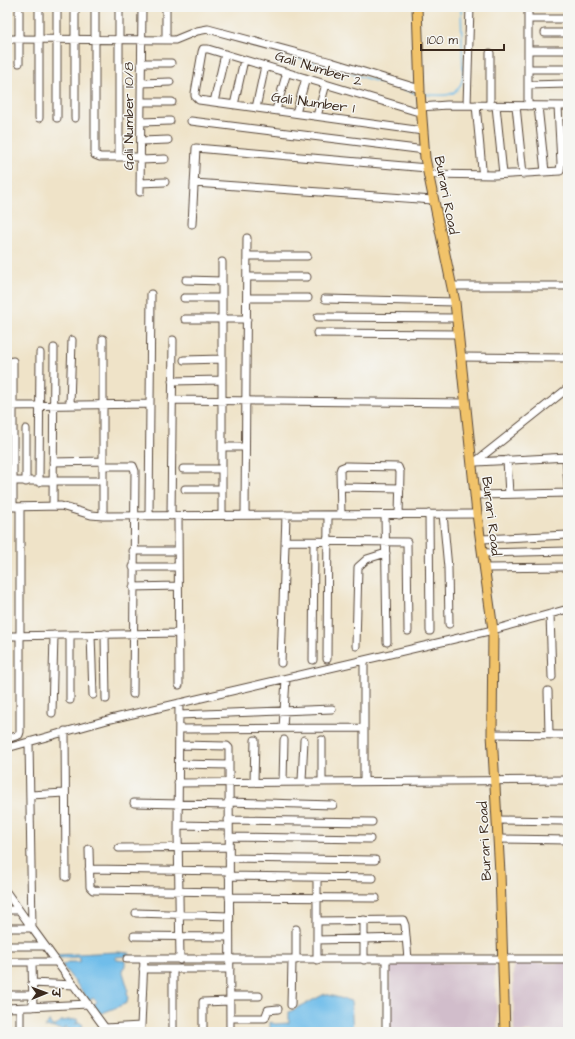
<svg xmlns="http://www.w3.org/2000/svg" width="575" height="1039" font-family="'Architects Daughter','Playpen Sans Deva',sans-serif">
	<rect width="100%" height="100%" fill="#f6f6f2"/>
	<filter id="ink" filterUnits="userSpaceOnUse"><feTurbulence type="fractalNoise" baseFrequency=".025" numOctaves="2"/><feDisplacementMap in="SourceGraphic" scale="8" xChannelSelector="R" yChannelSelector="G"/><feConvolveMatrix kernelMatrix="1 2 1 2 8 2 1 2 1" color-interpolation-filters="sRGB"/></filter>
	<filter id="wash" filterUnits="userSpaceOnUse"><feTurbulence type="fractalNoise" baseFrequency=".012" numOctaves="4" result="noise"/><feDisplacementMap in="SourceGraphic" scale="16" xChannelSelector="R" yChannelSelector="G"/><feGaussianBlur stdDeviation="0.9" result="paint"/><feColorMatrix in="noise" values="0 0 0 0 0 0 0 0 0 0 0 0 0 0 0 0 0 1.4 0 .05"/><feComposite in="paint" operator="in"/></filter>
	<g filter="url(#wash)">
		<rect width="100%" height="100%" fill="#efe3c8"/>
		<!-- industrial -->
		<path fill="#d1bdcb" d="M390,962L494,963L498,1032H389Z
			M513,963H568V1032H514Z"/>
		<!-- water -->
		<path fill="#70bdea" stroke="#567484" d="M117,952L130,953L128,956L115,957L117,960L126,961V966L122,969L128,989L127,993L128,996L127,1003L100,1014L93,1005L97,1002L93,998L89,1000L62,965L68,962H80V957L59,958L55,955Z
			M325,994L351,1001L353,1032H270V1022L275,1024L289,1023V1012Z
			M77,1019L78,1022L75,1024L79,1022L83,1025L79,1032H70L71,1031L65,1027L64,1030L49,1027L48,1026L46,1028L44,1027L49,1021L52,1026H56L61,1021Z"/>
		<g fill="none" stroke-linecap="round" stroke-linejoin="round">
			<!-- stream -->
			<path stroke="#70bdea" stroke-width="1.5" d="M258,46L416,93
				M423,94C442,96 459,99 463,77L461,7"/>
		</g>
	</g>
	<g filter="url(#ink)">
		<g fill="none" stroke-linecap="round" stroke-linejoin="round">
			<defs>
				<path id="minor" d="M39,7V118
					M95,7V155L100,157H141
					M119,7V157
					M528,7V106
					M528,19H568
					M545,33H568
					M7,39L175,40L197,31L208,29L331,62L420,89
					M166,40V7
					M531,50H568
					M490,53V106
					M19,63V11
					M141,63H171
					M528,69H568
					M141,83L170,82
					M528,85L568,84
					M141,102H172
					M214,102L225,54
					M234,105L244,60
					M467,105L470,7
					M476,105L482,169
					M496,106L503,174
					M516,106L523,174
					M538,106L545,172
					M421,107L447,105L568,106
					M256,108L265,66
					M276,110L287,72
					M296,113L306,78
					M422,113L208,49H203L202,52L195,93V96L199,100L423,131
					M317,116L326,84
					M57,118V7
					M75,118V7
					M191,121L425,150
					M141,122L170,121
					M141,141L168,140
					M141,160L165,159
					M428,174L494,175L560,171L561,163L558,106
					M140,183L165,182
					M194,183L433,200
					M140,192L142,7
					M192,224L196,148L427,168
					M247,256H307
					M247,277H307
					M186,280L222,281
					M452,286H568
					M184,298H222
					M247,298H308
					M325,299L455,302
					M318,317L457,318
					M185,319H247
					M317,333L459,334
					M103,339V516
					M460,357L568,358
					M184,360L222,359
					M172,381L222,380
					M172,400L465,403
					M70,405L72,340
					M7,406L150,404
					M222,447H245
					M566,457L568,487
					M507,460L509,494
					M53,462L103,461
					M475,462L568,388
					M476,462L568,457
					M103,466H133L135,471L133,694
					M183,469H222
					M13,481H103
					M26,482V429
					M39,482L40,353
					M341,487L400,488
					M185,489H222
					M475,495L568,493
					M53,506L54,348
					M7,507L61,506L91,515L103,516L477,514
					M13,507V361
					M429,514L430,631
					M443,514L448,568L449,624
					M222,515V262
					M245,515L247,238
					M341,515L340,471L341,468L346,466L398,467L400,472L399,515
					M385,515L387,642
					M149,516L151,294
					M171,516L173,340
					M178,516L179,685
					M481,539L568,535
					M285,541L407,542L408,631
					M133,551H178
					M482,553L568,551
					M133,567H178
					M484,568L568,567
					M133,587L178,586
					M550,614L552,677
					M105,634L106,699
					M70,635V700
					M91,635L93,695
					M7,636L179,633
					M356,646L358,567L367,559L386,553
					M327,659L328,515
					M313,660L314,542
					M364,660V781
					M281,663L286,515
					M548,691L549,734
					M179,703L178,833L180,960
					M52,713L54,635
					M179,715L332,709
					M283,728L286,679
					M179,729L364,728
					M65,731L66,877
					M492,734L568,735
					M7,739L19,735L20,732V507
					M29,742L32,928L108,1032
					M179,745L227,746L229,748V765
					M7,748L111,719L493,630L568,609
					M179,764L229,765L230,1032
					M302,781L304,740
					M322,781V740
					M254,782L255,740
					M283,782L284,740
					M178,783L568,780
					M31,795L64,793
					M228,802L333,805
					M134,803L228,805
					M228,820L372,822
					M497,820L563,821
					M178,825L228,826
					M229,837L370,839
					M498,839L568,840
					M119,848L229,847
					M89,849L90,887L93,890L229,892
					M229,858L375,860
					M89,869L229,871
					M229,876L373,878
					M317,878V960
					M7,893L32,928
					M229,897L376,898
					M7,910H19
					M136,913L229,916
					M364,920V960
					M317,921L403,920L405,925L408,959
					M7,928H32
					M134,936L229,937
					M317,940L406,938
					M7,946H45
					M127,959H568
					M386,959V1032
					M296,960V929
					M7,962H57
					M32,962L33,1007
					M143,969H230
					M32,983L74,985
					M7,995H32
					M230,996H259
					M291,1005L292,960
					M7,1008L88,1004
					M20,1008V1032
					M230,1018H265L268,1010L278,1009
					M105,1028L141,1026L144,959
					M173,1032V969
					M203,1032V1002L230,1001"/>
				<path id="major" d="M417,7L420,92L425,158L455,302L477,514L493,630L492,734L500,873L505,1032"/>
			</defs>
			<!-- minor casing -->
			<use href="#minor" stroke="#564638" stroke-width="9"/>
			<!-- major casing -->
			<use href="#major" stroke="#564638" stroke-width="11"/>
			<!-- minor -->
			<use href="#minor" stroke="#fff" stroke-width="7"/>
			<!-- major -->
			<use href="#major" stroke="#f1c36a" stroke-width="9"/>
		</g>
	</g>
	<g text-anchor="middle" stroke-width="3" stroke-linejoin="round" paint-order="stroke">
		<!-- street labels -->
		<g font-size="14" fill="#3b2a1e" stroke="#f6f6f2">
			<text transform="translate(319 68) rotate(17)" y="5">Gali Number 2</text>
			<text transform="translate(313 102) rotate(8)" y="5">Gali Number 1</text>
			<text transform="translate(128 116) rotate(-90)" y="5">Gali Number 10/8</text>
			<text transform="translate(447 195) rotate(79)" y="5">Burari Road</text>
			<text transform="translate(492 516) rotate(83)" y="5">Burari Road</text>
			<text transform="translate(484 841) rotate(-93)" y="5">Burari Road</text>
		</g>
	</g>
	<!-- margin -->
	<rect width="575" height="1039" fill="none" stroke="#f6f6f2" stroke-width="24"/>
	<!-- north arrow -->
	<g transform="translate(46 993) rotate(89)" stroke="#f6f6f2" stroke-width="3" paint-order="stroke">
	<path d="M0-3L7 15L0 10L-7 15Z" fill="#3b2a1e"/>
	<text y="-6" font-size="11" font-weight="bold" text-anchor="middle" fill="#3b2a1e">उ</text>
	</g>
	<!-- scale -->
	<path d="M421 44v6h83v-6" fill="none" stroke="#3b2a1e" stroke-width="2"/>
	<text x="427" y="44" font-size="12" fill="#3b2a1e" stroke="#f6f6f2" stroke-width="3" paint-order="stroke">100 m</text>
</svg>
